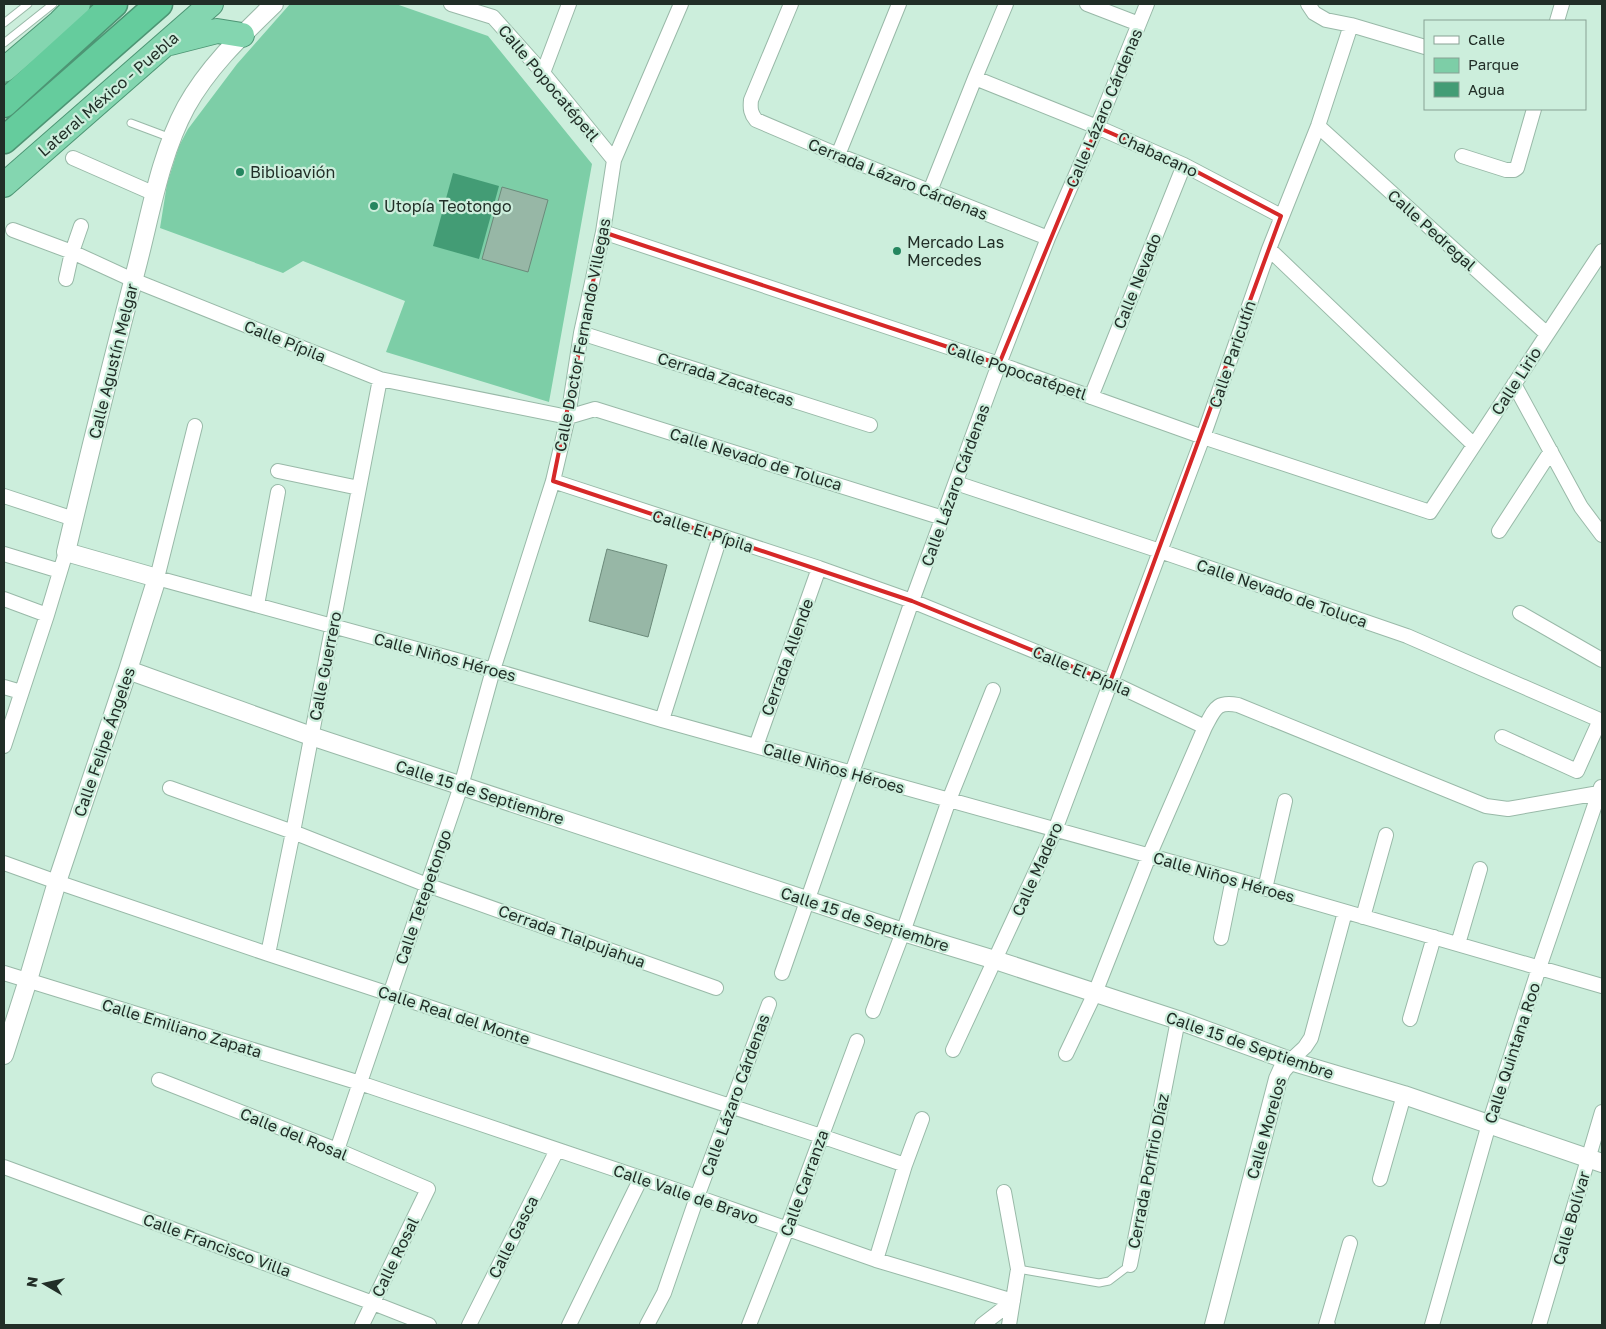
<svg xmlns="http://www.w3.org/2000/svg" width="1606" height="1329" font-family="'Golos Text',sans-serif">
	<rect width="100%" height="100%" fill="#cceedc"/>
	<!-- green -->
	<path fill="#7dcea7" d="M290,4H396L488,36L592,164L549,402L386,352L405,301L303,261L283,273L160,228L167,184L179,146L188,129L237,64Z"/>
	<!-- water -->
	<path fill="#439c75" d="M453,173L499,186L479,259L433,246Z"/>
	<!-- building -->
	<path fill="#97b7a6" stroke="#6b8a7a" d="M502,187L548,200L528,272L482,259Z
		M607,549L667,565L648,637L589,621Z"/>
	<g fill="none" stroke-linecap="round" stroke-linejoin="round">
		<defs>
			<path id="service" d="M4,23L28,4
				M4,43L53,4
				M131,123L171,138
				M1018,1269L1099,1283L1109,1281L1130,1265"/>
			<path id="minor" d="M451,4L493,17L543,73L614,160
				M791,4L751,100C750,109 751,114 756,120L838,155L1048,238
				M1087,4L1139,24
				M1308,4L1314,13L1326,20L1351,25L1425,47
				M1557,21L1562,4
				M543,73L569,4
				M975,78L1097,127L1184,165L1281,216
				M1318,126L1547,334
				M838,155L899,4
				M1462,156L1506,170H1514L1517,168L1534,109
				M73,158L155,194
				M930,191L975,78L1006,4
				M13,230L72,252L133,280L380,379L568,417L595,409L943,518
				M603,232L999,364L1203,437L1430,512L1602,251
				M1269,249L1474,445
				M66,279L72,252L81,226
				M581,333L870,425
				M1514,384L1581,507L1602,535
				M1091,397L1184,165
				M195,426L157,578L493,670L662,720L1233,879L1602,986
				M278,471L359,488
				M553,481L819,568L912,601L1110,682L1205,727C1215,709 1216,701 1238,705L1486,806L1508,809L1599,793
				M956,483L1160,551L1407,636L1602,721
				M4,496L74,519
				M1499,531L1551,451
				M4,554L60,571
				M4,599L47,615
				M257,605L278,492
				M1520,613L1602,660
				M4,687L21,692
				M662,720L720,537
				M1502,737L1577,771L1600,720
				M4,746L47,615L66,552
				M756,746L819,568
				M170,788L293,832L427,885L716,988
				M4,863L57,882L268,954L821,1136L905,1165
				M1265,889L1285,801
				M1363,917L1386,835
				M1221,938L1233,879
				M1458,944L1480,869
				M268,954L293,832L380,379
				M4,973L360,1083L697,1197L876,1260L1013,1301
				M782,973L912,601L999,364L1048,238L1097,127L1147,4
				M873,1011L903,932L949,800L993,690
				M1410,1019L1434,937
				M953,1050L1055,830L1203,437L1269,249L1318,126L1351,25
				M1066,1054L1095,993L1149,856L1205,727
				M1290,1061L1305,1047L1311,1038L1345,912
				M159,1080L337,1150L428,1189L362,1325
				M337,1150L461,786L493,670L553,481L568,417L581,333L603,232L614,160L681,4
				M4,1167L373,1303L429,1325
				M1380,1179L1404,1095
				M1004,1192L1018,1269L1009,1325
				M876,1260L905,1165L922,1119
				M1130,1265L1178,1020
				M469,1325L557,1150
				M569,1325L641,1178
				M647,1325L664,1293L697,1197L769,1004
				M749,1325L787,1229L857,1041
				M982,1325L1013,1301
				M1328,1325H1326L1350,1243
				M1432,1325L1489,1124L1539,968L1601,787
				M1539,1325L1602,1112"/>
			<path id="tertiary" d="M128,670L311,736L903,932L995,960L1178,1020L1290,1061L1404,1095L1602,1163
				M4,1055L28,980L57,882L128,670L157,578L66,552C89,455 113,358 138,262C151,211 161,153 186,107C208,67 242,35 274,4
				M1214,1325L1278,1079L1282,1070L1290,1061"/>
			<path id="trunk" d="M170,43L217,31L242,35
				M4,70L60,22L78,4
				M4,185L211,4"/>
			<path id="motorway" d="M4,104L114,4
				M4,140L159,4"/>
		</defs>
		<!-- service casing -->
		<use href="#service" stroke="#99b9a8" stroke-width="9"/>
		<!-- minor casing -->
		<use href="#minor" stroke="#99b9a8" stroke-width="16"/>
		<!-- tertiary casing -->
		<use href="#tertiary" stroke="#99b9a8" stroke-width="20"/>
		<!-- trunk casing -->
		<use href="#trunk" stroke="#4d9574" stroke-width="26"/>
		<!-- motorway casing -->
		<use href="#motorway" stroke="#4d9574" stroke-width="29"/>
		<!-- service -->
		<use href="#service" stroke="#fff" stroke-width="7"/>
		<!-- minor -->
		<use href="#minor" stroke="#fff" stroke-width="14"/>
		<!-- tertiary -->
		<use href="#tertiary" stroke="#fff" stroke-width="18"/>
		<!-- trunk -->
		<use href="#trunk" stroke="#84d6b0" stroke-width="24"/>
		<!-- motorway -->
		<use href="#motorway" stroke="#65cc9d" stroke-width="26"/>
	</g>
	<!-- marked area -->
	<path fill="none" stroke="#d62828" stroke-width="4" stroke-linejoin="round" d="M1097,127L1184,165L1281,216L1110,682L912,601L553,481L603,232L999,364Z"/>
	<!-- markers -->
	<g fill="#24865f" stroke="#cceedc" stroke-width="2">
		<circle cx="240" cy="172" r="5"/>
		<circle cx="374" cy="206" r="5"/>
		<circle cx="897" cy="251" r="5"/>
	</g>
	<g text-anchor="middle" stroke-width="4.5" stroke-linejoin="round" paint-order="stroke">
		<!-- street labels -->
		<g font-size="16" fill="#212e27" stroke="#cceedc">
			<text transform="translate(549 83) rotate(50)" y="6">Calle Popocatépetl</text>
			<text transform="translate(108 94) rotate(-41)" y="6">Lateral México - Puebla</text>
			<text transform="translate(1104 108) rotate(-67)" y="6">Calle Lázaro Cárdenas</text>
			<text transform="translate(1158 154) rotate(25)" y="6">Chabacano</text>
			<text transform="translate(898 179) rotate(22)" y="6">Cerrada Lázaro Cárdenas</text>
			<text transform="translate(1432 230) rotate(42)" y="6">Calle Pedregal</text>
			<text transform="translate(1137 281) rotate(-68)" y="6">Calle Nevado</text>
			<text transform="translate(582 335) rotate(-79)" y="6">Calle Doctor Fernando Villegas</text>
			<text transform="translate(285 341) rotate(22)" y="6">Calle Pípila</text>
			<text transform="translate(1232 354) rotate(-71)" y="6">Calle Paricutín</text>
			<text transform="translate(113 361) rotate(-76)" y="6">Calle Agustín Melgar</text>
			<text transform="translate(1017 371) rotate(19)" y="6">Calle Popocatépetl</text>
			<text transform="translate(726 379) rotate(18)" y="6">Cerrada Zacatecas</text>
			<text transform="translate(1516 381) rotate(-57)" y="6">Calle Lirio</text>
			<text transform="translate(756 459) rotate(17)" y="6">Calle Nevado de Toluca</text>
			<text transform="translate(955 485) rotate(-70)" y="6">Calle Lázaro Cárdenas</text>
			<text transform="translate(703 531) rotate(18)" y="6">Calle El Pípila</text>
			<text transform="translate(1282 593) rotate(19)" y="6">Calle Nevado de Toluca</text>
			<text transform="translate(445 657) rotate(15)" y="6">Calle Niños Héroes</text>
			<text transform="translate(787 657) rotate(-70)" y="6">Cerrada Allende</text>
			<text transform="translate(325 666) rotate(-79)" y="6">Calle Guerrero</text>
			<text transform="translate(1082 671) rotate(23)" y="6">Calle El Pípila</text>
			<text transform="translate(104 742) rotate(-71)" y="6">Calle Felipe Ángeles</text>
			<text transform="translate(834 768) rotate(16)" y="6">Calle Niños Héroes</text>
			<text transform="translate(480 792) rotate(18)" y="6">Calle 15 de Septiembre</text>
			<text transform="translate(1037 869) rotate(-66)" y="6">Calle Madero</text>
			<text transform="translate(1224 877) rotate(16)" y="6">Calle Niños Héroes</text>
			<text transform="translate(423 897) rotate(-71)" y="6">Calle Tetepetongo</text>
			<text transform="translate(865 919) rotate(18)" y="6">Calle 15 de Septiembre</text>
			<text transform="translate(572 936) rotate(20)" y="6">Cerrada Tlalpujahua</text>
			<text transform="translate(454 1015) rotate(18)" y="6">Calle Real del Monte</text>
			<text transform="translate(182 1028) rotate(17)" y="6">Calle Emiliano Zapata</text>
			<text transform="translate(1250 1045) rotate(19)" y="6">Calle 15 de Septiembre</text>
			<text transform="translate(1512 1053) rotate(-72)" y="6">Calle Quintana Roo</text>
			<text transform="translate(735 1095) rotate(-70)" y="6">Calle Lázaro Cárdenas</text>
			<text transform="translate(1266 1128) rotate(-74)" y="6">Calle Morelos</text>
			<text transform="translate(294 1134) rotate(22)" y="6">Calle del Rosal</text>
			<text transform="translate(1148 1171) rotate(-79)" y="6">Cerrada Porfirio Díaz</text>
			<text transform="translate(804 1183) rotate(-70)" y="6">Calle Carranza</text>
			<text transform="translate(686 1194) rotate(19)" y="6">Calle Valle de Bravo</text>
			<text transform="translate(1571 1218) rotate(-74)" y="6">Calle Bolívar</text>
			<text transform="translate(513 1237) rotate(-63)" y="6">Calle Gasca</text>
			<text transform="translate(217 1245) rotate(20)" y="6">Calle Francisco Villa</text>
			<text transform="translate(395 1257) rotate(-64)" y="6">Calle Rosal</text>
		</g>
		<!-- poi labels -->
		<g font-size="16" fill="#212e27" stroke="#cceedc" text-anchor="start">
			<text x="250" y="178">Biblioavión</text>
			<text x="384" y="212">Utopía Teotongo</text>
			<text x="907" y="248">Mercado Las<tspan x="907" dy="18">Mercedes</tspan></text>
		</g>
	</g>
	<!-- border -->
	<rect width="1606" height="1329" fill="none" stroke="#212e27" stroke-width="10"/>
	<!-- legend -->
	<rect x="1424" y="20" width="162" height="90" fill="#cceedc" stroke="#88a194"/>
	<rect x="1434" y="36" width="25" height="8" fill="#ffffff" stroke="#88a194"/>
	<text x="1468" y="45" font-size="15" fill="#212e27">Calle</text>
	<rect x="1434" y="58" width="25" height="15" fill="#7dcea7" stroke="#88a194"/>
	<text x="1468" y="70" font-size="15" fill="#212e27">Parque</text>
	<rect x="1434" y="82" width="25" height="15" fill="#439c75" stroke="#88a194"/>
	<text x="1468" y="95" font-size="15" fill="#212e27">Agua</text>
	<!-- north arrow -->
	<g transform="translate(45 1284) rotate(279)" stroke="#cceedc" stroke-width="4" paint-order="stroke">
	<path d="M0-4L9 19L0 12L-9 19Z" fill="#212e27"/>
	<text y="-8" font-size="14" font-weight="bold" text-anchor="middle" fill="#212e27">N</text>
	</g>
</svg>
